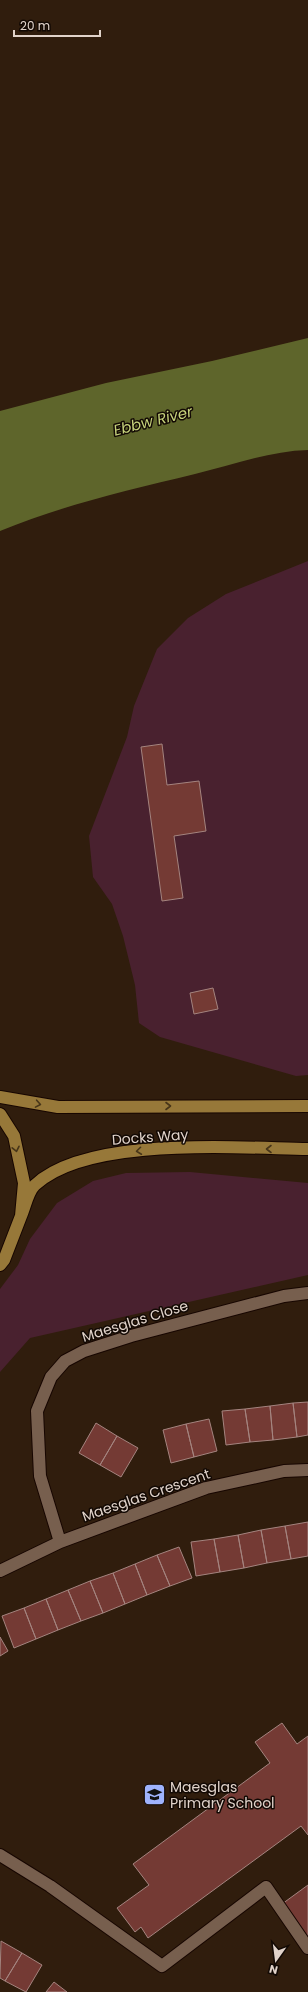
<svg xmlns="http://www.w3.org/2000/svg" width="308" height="1992" font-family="Poppins,sans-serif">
	<rect width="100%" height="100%" fill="#301d0d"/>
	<!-- green -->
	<path fill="#49212f" d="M308,561V1075L296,1076L160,1037L139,1023L135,985L123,936L112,904L93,877L89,836L127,737L134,706L157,649L188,618L226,594Z
		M190,1172L308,1183V1275L30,1338L0,1372V1289L18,1265L30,1239L57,1203L93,1181L126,1173Z"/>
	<!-- water -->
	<path fill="#5e652b" d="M308,338V450C270,451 232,465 195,474C129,490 63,505 0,531V411L106,383L212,361Z"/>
	<!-- building -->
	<path fill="#743a34" stroke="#a4847f" d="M162,744L167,785L199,781L206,831L174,836L183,898L162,901L141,747Z
		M213,988L218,1009L194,1014L190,993Z
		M308,1402V1435L297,1437L293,1403Z
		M293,1403L297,1437L273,1440L270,1406Z
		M270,1406L273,1440L250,1442L245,1409Z
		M245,1409L250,1442L226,1445L222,1411Z
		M209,1419L217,1451L194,1457L186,1424Z
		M96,1423L117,1436L100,1465L79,1453Z
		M186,1424L194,1457L171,1463L163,1430Z
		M117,1436L138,1448L121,1477L100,1465Z
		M308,1522V1556L291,1559L285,1526Z
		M285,1526L291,1559L267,1563L261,1530Z
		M261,1530L267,1563L244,1568L238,1535Z
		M238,1535L244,1568L220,1572L214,1539Z
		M214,1539L220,1572L196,1576L191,1542Z
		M179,1547L192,1578L170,1586L157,1555Z
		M157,1555L170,1586L147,1595L135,1564Z
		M135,1564L147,1595L125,1604L113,1573Z
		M113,1573L125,1604L103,1613L90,1581Z
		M90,1581L103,1613L81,1621L68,1590Z
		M68,1590L81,1621L58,1630L46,1599Z
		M46,1599L58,1630L36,1639L24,1608Z
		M24,1608L36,1639L14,1648L2,1616Z
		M0,1637L8,1651L0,1656Z
		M282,1723L297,1744L308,1736V1835L301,1826L148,1938L141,1927L135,1932L117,1908L149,1885L133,1864L270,1763L255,1742Z
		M308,1885V1939L282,1904Z
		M1,1941L22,1953L5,1981L0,1978Z
		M22,1953L42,1965L26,1992L5,1981Z
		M54,1982L67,1992H46Z"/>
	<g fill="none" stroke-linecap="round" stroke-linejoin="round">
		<defs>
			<path id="service" d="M0,1855L50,1886L162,1966L266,1887L308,1948"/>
			<path id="minor" d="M60,1542L40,1476L37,1411L51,1377L65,1361L84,1351L131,1336L284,1296L308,1293
				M0,1571L60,1542L206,1488L284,1471L308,1470"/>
			<path id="primary" d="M0,1097L58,1107L308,1106
				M0,1114L14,1136L24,1183L21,1216L4,1260L0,1265
				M21,1216C25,1207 28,1191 35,1185C87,1136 238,1148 308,1149"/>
		</defs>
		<!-- service casing -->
		<use href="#service" stroke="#170600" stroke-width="14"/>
		<!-- minor casing -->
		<use href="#minor" stroke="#170600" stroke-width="14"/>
		<!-- primary casing -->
		<use href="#primary" stroke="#170600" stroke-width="14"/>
		<!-- service -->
		<use href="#service" stroke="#775f4e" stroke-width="12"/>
		<!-- minor -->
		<use href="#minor" stroke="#775f4e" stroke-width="12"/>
		<!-- primary -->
		<use href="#primary" stroke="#977839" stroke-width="12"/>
	</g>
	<!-- one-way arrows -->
	<defs><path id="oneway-chevron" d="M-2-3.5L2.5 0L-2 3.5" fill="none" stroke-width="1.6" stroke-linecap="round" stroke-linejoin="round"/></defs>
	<g stroke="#473519">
		<use href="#oneway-chevron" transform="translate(38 1104) rotate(10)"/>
		<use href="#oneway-chevron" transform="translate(168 1106)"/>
		<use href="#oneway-chevron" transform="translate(16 1149) rotate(78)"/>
		<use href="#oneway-chevron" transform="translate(269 1149) rotate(-180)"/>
		<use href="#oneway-chevron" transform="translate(139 1151) rotate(173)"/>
	</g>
	<!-- icons -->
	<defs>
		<symbol id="school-square" viewBox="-11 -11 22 22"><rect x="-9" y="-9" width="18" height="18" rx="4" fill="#9fb3fd" stroke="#120904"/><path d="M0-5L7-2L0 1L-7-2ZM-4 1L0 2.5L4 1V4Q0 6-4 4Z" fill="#111"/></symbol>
	</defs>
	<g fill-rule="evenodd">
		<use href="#school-square" x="142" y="1782" width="25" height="25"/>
	</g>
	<g text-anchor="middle" stroke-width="3" stroke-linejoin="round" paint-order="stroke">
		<!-- street labels -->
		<g font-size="14" fill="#e1d3ca" stroke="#120904">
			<text transform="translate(150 1137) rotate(-4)" y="5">Docks Way</text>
			<text transform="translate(135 1321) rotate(-17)" y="5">Maesglas Close</text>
			<text transform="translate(146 1495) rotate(-19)" y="5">Maesglas Crescent</text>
		</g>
		<!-- poi labels -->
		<g font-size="14" fill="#e1d3ca" stroke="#120904" text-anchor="start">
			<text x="170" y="1792">Maesglas<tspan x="170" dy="16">Primary School</tspan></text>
		</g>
		<!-- water labels -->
		<g font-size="15" font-style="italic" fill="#c7d37c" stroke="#120904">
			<text transform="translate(153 421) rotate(-14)" y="5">Ebbw River</text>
		</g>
	</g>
	<!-- north arrow -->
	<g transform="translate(276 1960) rotate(194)" stroke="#120904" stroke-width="3" paint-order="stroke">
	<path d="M0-3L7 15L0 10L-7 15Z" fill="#e1d3ca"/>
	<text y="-6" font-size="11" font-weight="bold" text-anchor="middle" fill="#e1d3ca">N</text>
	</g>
	<!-- scale -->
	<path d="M14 30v6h86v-6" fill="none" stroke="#e1d3ca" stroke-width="2"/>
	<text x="20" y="30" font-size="12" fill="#e1d3ca" stroke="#120904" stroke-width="3" paint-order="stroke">20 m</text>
</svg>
